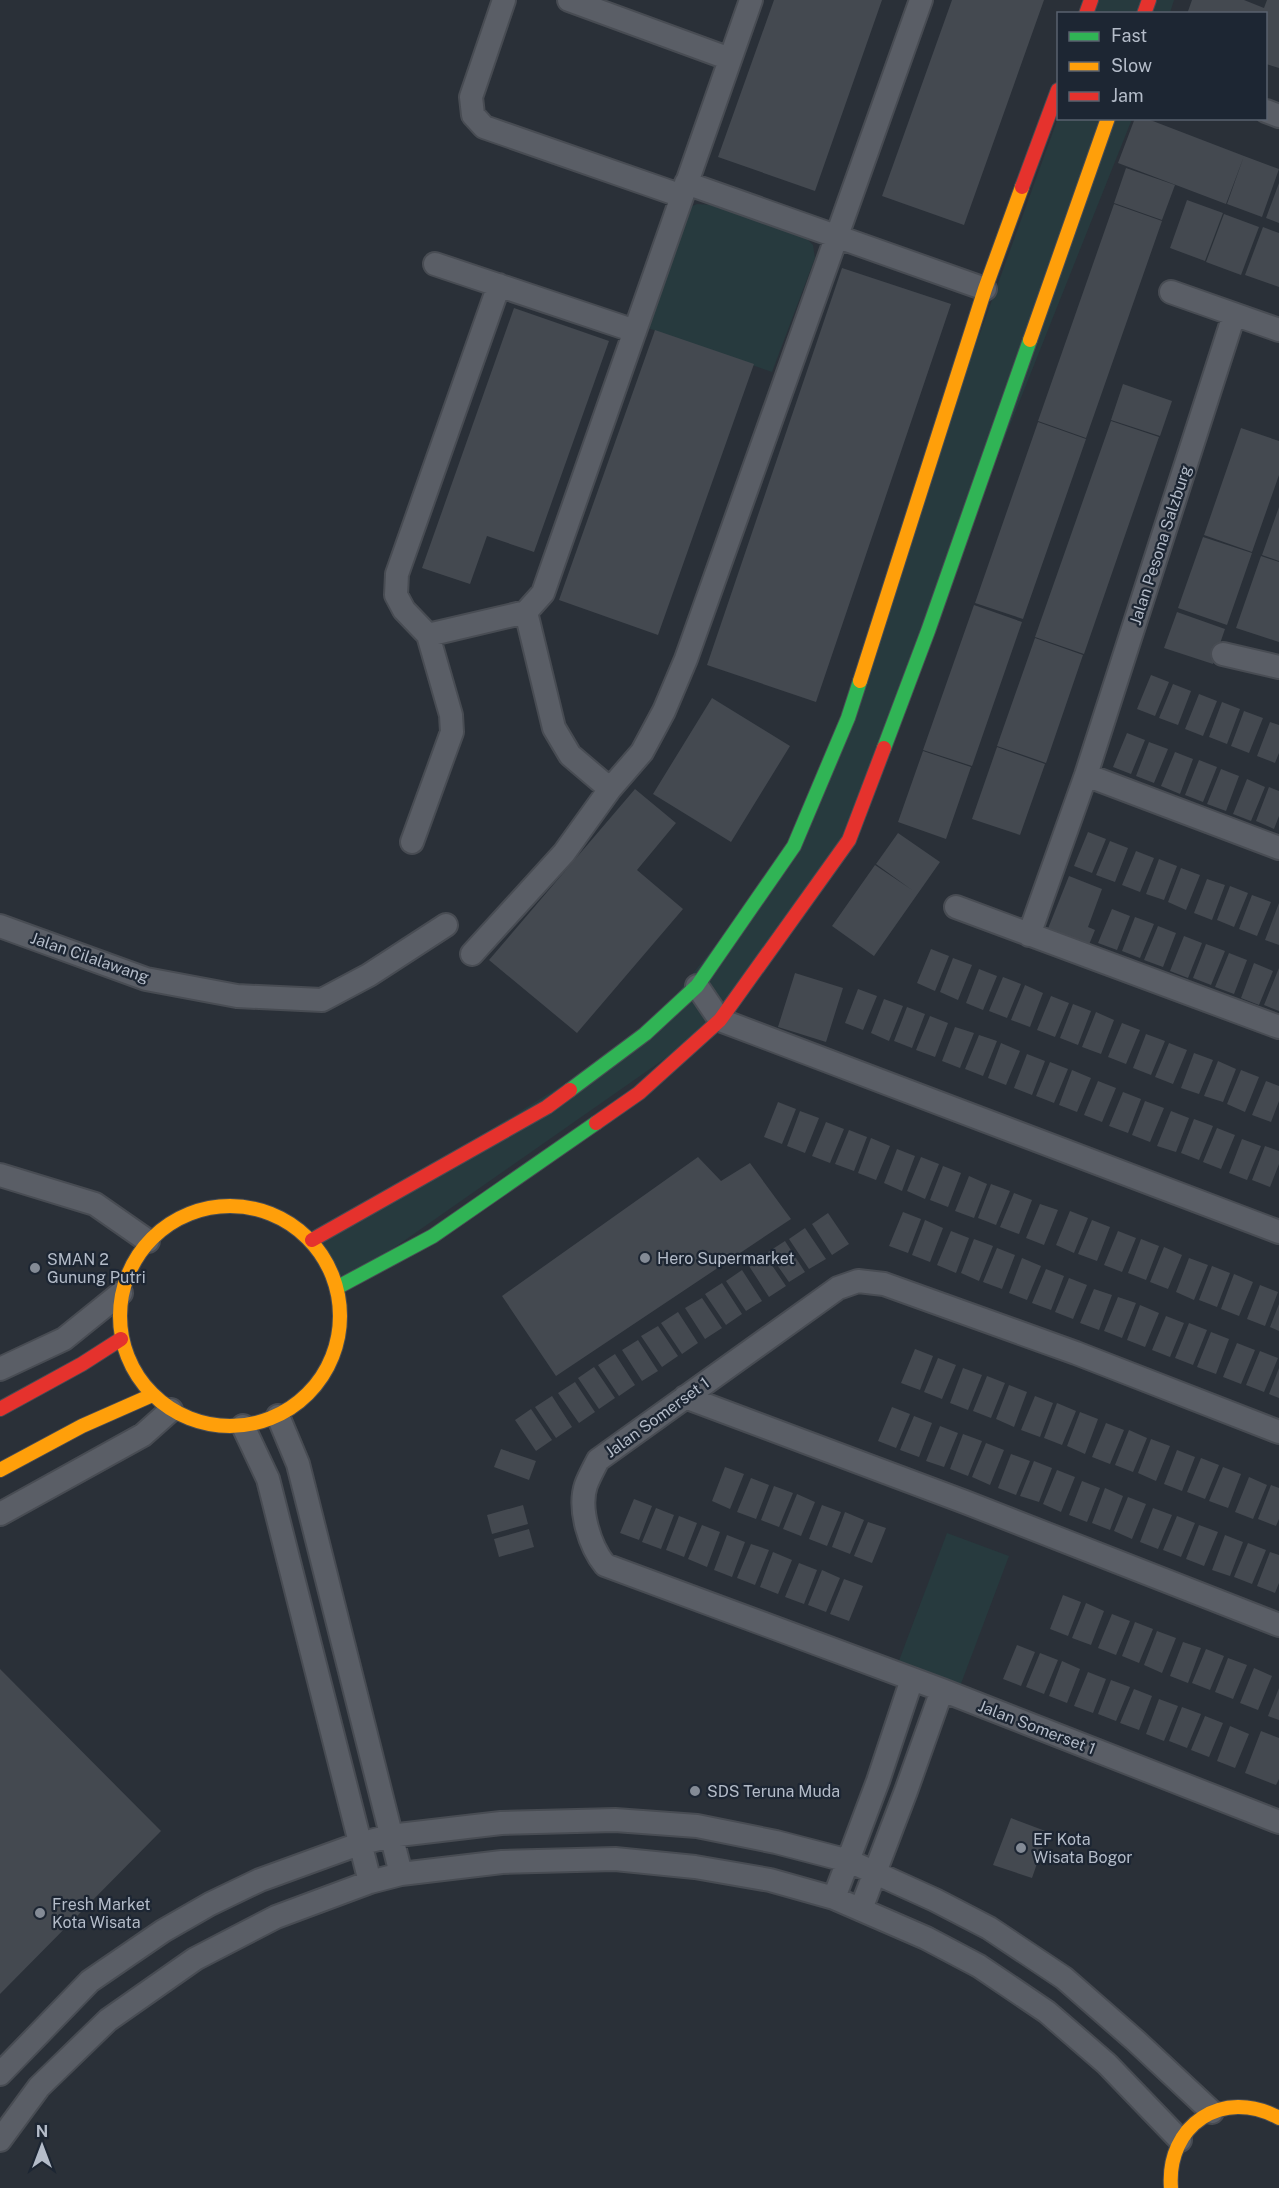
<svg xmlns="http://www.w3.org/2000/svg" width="1279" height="2188" font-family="'Public Sans',sans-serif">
	<rect width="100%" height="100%" fill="#2a3038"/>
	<!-- green -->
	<path fill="#273a3e" d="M1089,0H1174L1170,13L1084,14Z
		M1058,118L1132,119L928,631L849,840L720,1020L338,1287L328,1262L312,1240L645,1034L794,846Z
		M697,204L712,205L804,236L813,245L815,258L772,372L648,328L686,209Z
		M947,1533L1009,1556L959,1689L897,1666Z"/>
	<!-- building -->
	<path fill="#444950" d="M774,0H882L815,191L718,157Z
		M952,0H1044L964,225L882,196Z
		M1192,0H1244L1264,8L1267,0H1279V68L1266,64V14H1187Z
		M1135,118H1145L1244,156L1226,204L1118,163Z
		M1244,156L1279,169L1262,217L1227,204Z
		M1126,168L1175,185L1162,220L1114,203Z
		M1279,183V223L1266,218Z
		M1187,200L1223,213L1205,261L1170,248Z
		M1114,204L1162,221L1086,438L1038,421Z
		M1224,214L1259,227L1241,275L1206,262Z
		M1263,227L1279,233V287L1245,275Z
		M842,268L951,304L816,702L707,665Z
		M514,308L609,341L534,552L487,536L470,584L422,568Z
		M655,330L754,364L658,635L559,600Z
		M1123,384L1172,401L1160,436L1111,420Z
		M1111,421L1159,437L1084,654L1035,637Z
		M1038,422L1086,439L1023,619L975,603Z
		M1241,428L1279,441V475L1252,552L1204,535Z
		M1279,507V561L1262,555Z
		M1203,537L1252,553L1227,625L1178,608Z
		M1261,556L1279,562V642L1236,628Z
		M974,605L1022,622L972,766L923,750Z
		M1177,612L1225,629L1213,664L1164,648Z
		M1035,638L1083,655L1046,763L997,746Z
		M1151,675L1169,682L1155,716L1137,709Z
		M1173,684L1191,691L1178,725L1159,718Z
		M1199,694L1217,701L1203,736L1185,729Z
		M712,698L790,746L731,842L653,794Z
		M1222,702L1240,709L1227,744L1209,737Z
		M1244,711L1263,718L1249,753L1231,746Z
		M1270,722L1279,725V753L1275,763L1257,756Z
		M1127,733L1145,740L1131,774L1113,767Z
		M1149,742L1168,749L1154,783L1136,776Z
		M997,747L1045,764L1020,835L972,819Z
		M923,751L971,767L946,839L898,822Z
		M1175,752L1193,759L1180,794L1161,786Z
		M1199,760L1217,767L1203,802L1185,795Z
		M1221,769L1239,776L1226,811L1207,804Z
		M1247,779L1265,787L1251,821L1233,814Z
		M1269,787L1279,791V816L1274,829L1256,821Z
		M635,789L676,823L637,870L683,909L577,1033L489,960Z
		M1088,832L1106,839L1092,873L1074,866Z
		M898,833L940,862L874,956L832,926L875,865L912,890L876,864Z
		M1110,841L1128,848L1115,882L1096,875Z
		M1136,851L1154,858L1140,892L1122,885Z
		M1159,859L1177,866L1164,900L1146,894Z
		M1181,868L1200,875L1186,910L1168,902Z
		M1069,876L1102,889L1088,927L1095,930L1086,952L1045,936Z
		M1207,879L1225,885L1212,920L1194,913Z
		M1230,886L1248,893L1234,927L1217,920Z
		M1252,895L1271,902L1257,936L1239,929Z
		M1279,903V945L1265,940Z
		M1112,909L1130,916L1117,950L1098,943Z
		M1135,917L1154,924L1140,958L1122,951Z
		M1158,926L1176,933L1163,967L1144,960Z
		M1184,936L1202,943L1188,978L1170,971Z
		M1206,944L1225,951L1211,985L1193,978Z
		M931,949L949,956L935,991L917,983Z
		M1229,953L1247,960L1234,994L1215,987Z
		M953,958L972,965L958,1000L940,992Z
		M1254,963L1273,971L1259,1005L1241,998Z
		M1279,968V1011L1264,1005Z
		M979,969L997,976L983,1010L966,1003Z
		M795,973L843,988L826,1042L778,1027Z
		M1003,977L1021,984L1007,1018L989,1011Z
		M1025,985L1043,993L1030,1027L1011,1020Z
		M858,989L877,996L863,1030L845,1023Z
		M1051,996L1069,1003L1055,1037L1037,1030Z
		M884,999L903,1006L889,1041L871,1033Z
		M1073,1004L1091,1011L1078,1045L1060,1038Z
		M907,1007L925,1014L912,1048L894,1041Z
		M1096,1012L1114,1020L1101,1054L1082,1047Z
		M930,1016L948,1023L935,1057L916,1050Z
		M1122,1023L1140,1030L1126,1064L1108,1057Z
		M955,1027L974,1033L960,1068L942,1061Z
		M1146,1034L1165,1041L1151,1075L1133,1068Z
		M979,1035L997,1041L983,1076L965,1069Z
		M1001,1043L1020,1051L1006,1085L988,1078Z
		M1169,1043L1187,1050L1173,1084L1155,1077Z
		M1194,1053L1213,1060L1199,1094L1181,1088Z
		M1027,1054L1045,1061L1032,1095L1014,1088Z
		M1218,1061L1236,1069L1223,1102L1204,1096Z
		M1050,1062L1068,1069L1054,1103L1036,1096Z
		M1072,1070L1091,1078L1077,1112L1059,1105Z
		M1241,1070L1259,1077L1245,1112L1227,1104Z
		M1098,1081L1116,1088L1102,1122L1084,1115Z
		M1266,1081L1279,1086V1101L1271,1122L1252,1115Z
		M1123,1092L1141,1099L1128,1133L1109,1126Z
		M1145,1101L1164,1108L1150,1142L1132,1135Z
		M778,1102L796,1109L782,1144L764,1137Z
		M800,1111L819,1118L805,1153L787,1146Z
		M1171,1111L1189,1118L1176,1152L1157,1146Z
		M1194,1119L1213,1126L1199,1160L1181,1153Z
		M826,1122L844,1129L830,1163L812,1156Z
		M1217,1128L1235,1135L1221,1169L1203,1162Z
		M849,1130L867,1137L854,1171L835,1164Z
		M871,1138L890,1146L876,1180L858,1173Z
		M1242,1139L1261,1146L1247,1180L1229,1173Z
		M1265,1146L1279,1151V1164L1270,1187L1252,1180Z
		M897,1149L915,1156L902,1191L884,1183Z
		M698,1157L721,1181L750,1163L791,1219L556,1376L502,1296Z
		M921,1157L939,1164L925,1199L907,1191Z
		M943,1166L961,1173L948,1207L930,1200Z
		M969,1176L987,1184L974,1218L955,1211Z
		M991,1184L1010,1191L996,1225L978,1218Z
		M1014,1193L1032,1200L1019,1234L1000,1227Z
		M1040,1204L1058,1210L1044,1245L1026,1238Z
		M1070,1211L1088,1218L1074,1253L1056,1245Z
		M903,1212L921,1219L908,1253L889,1246Z
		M828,1213L849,1244L832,1255L812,1224Z
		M925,1220L943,1228L930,1262L912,1255Z
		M1092,1220L1110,1227L1097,1261L1078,1254Z
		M805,1228L826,1259L809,1269L789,1239Z
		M951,1231L969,1238L956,1273L937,1265Z
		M1118,1231L1136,1238L1122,1272L1104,1265Z
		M974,1239L993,1246L979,1281L961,1273Z
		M1141,1239L1159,1246L1146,1280L1128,1273Z
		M785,1241L805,1272L789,1282L768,1252Z
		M1164,1247L1182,1255L1168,1289L1150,1282Z
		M997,1248L1015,1255L1002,1289L983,1282Z
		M765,1255L786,1286L769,1297L749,1266Z
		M1022,1258L1041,1266L1027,1300L1009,1293Z
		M1189,1258L1208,1265L1194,1300L1176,1292Z
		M1212,1266L1230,1273L1217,1307L1199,1300Z
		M1046,1269L1064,1276L1051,1310L1032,1303Z
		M742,1270L762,1301L746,1311L726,1281Z
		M1234,1274L1253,1282L1239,1316L1221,1309Z
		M1069,1278L1087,1285L1073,1319L1055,1312Z
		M722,1283L742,1314L726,1325L705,1294Z
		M1260,1285L1278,1292L1265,1326L1247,1319Z
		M1094,1289L1112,1295L1099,1330L1080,1323Z
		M1118,1297L1136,1303L1122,1338L1104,1331Z
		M702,1298L722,1328L705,1339L685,1308Z
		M1279,1304V1331L1270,1327Z
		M1140,1305L1159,1313L1145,1347L1127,1340Z
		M678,1312L698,1343L682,1354L661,1323Z
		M1166,1316L1184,1323L1170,1357L1152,1350Z
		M1189,1323L1207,1330L1193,1365L1175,1358Z
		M658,1326L678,1356L662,1367L641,1336Z
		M1211,1332L1229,1339L1216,1374L1197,1367Z
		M638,1340L658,1371L642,1381L622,1350Z
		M1237,1343L1255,1350L1241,1384L1223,1377Z
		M915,1349L933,1356L920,1390L901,1383Z
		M1260,1351L1278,1358L1264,1392L1246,1385Z
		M615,1354L635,1385L619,1396L598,1365Z
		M938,1358L956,1365L942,1399L924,1392Z
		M594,1367L615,1398L599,1409L578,1378Z
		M963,1368L982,1375L968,1410L950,1403Z
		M1279,1368V1398L1269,1394Z
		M987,1376L1005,1383L991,1418L973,1411Z
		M575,1382L595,1412L579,1423L558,1393Z
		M1009,1385L1027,1392L1014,1427L996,1419Z
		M552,1396L572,1427L556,1438L535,1407Z
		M1035,1396L1053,1403L1040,1437L1021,1430Z
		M1057,1403L1076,1411L1062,1445L1044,1438Z
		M892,1407L910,1414L896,1448L878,1441Z
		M531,1409L552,1440L536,1451L515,1420Z
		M1080,1412L1098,1419L1085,1454L1067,1446Z
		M914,1416L932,1423L919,1457L900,1450Z
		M1106,1423L1124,1430L1110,1464L1092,1457Z
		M940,1426L958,1433L944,1467L926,1461Z
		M1129,1430L1147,1438L1133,1472L1115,1465Z
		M963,1434L982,1441L968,1476L950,1469Z
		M1151,1439L1170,1446L1156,1481L1138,1473Z
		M986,1443L1004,1450L990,1485L972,1477Z
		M501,1449L536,1461L529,1480L494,1467Z
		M1177,1450L1195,1457L1182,1491L1164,1484Z
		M1011,1454L1030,1461L1016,1495L998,1488Z
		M1201,1458L1219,1465L1205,1499L1187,1492Z
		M1034,1461L1052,1468L1039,1502L1020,1496Z
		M725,1467L744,1474L730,1509L712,1501Z
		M1223,1467L1241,1474L1228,1508L1209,1501Z
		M1057,1470L1075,1477L1061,1512L1043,1504Z
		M1249,1477L1267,1485L1253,1519L1235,1512Z
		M751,1478L769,1485L756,1519L737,1512Z
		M1082,1481L1100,1488L1087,1522L1069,1515Z
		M1271,1485L1279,1488V1519L1276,1526L1258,1519Z
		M774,1486L793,1493L779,1527L761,1520Z
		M1105,1488L1123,1496L1110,1530L1092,1523Z
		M797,1494L815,1502L801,1536L783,1529Z
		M1128,1497L1146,1504L1132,1539L1114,1531Z
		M634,1499L652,1506L639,1540L620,1533Z
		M523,1505L528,1524L492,1534L487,1515Z
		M822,1505L841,1512L827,1546L809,1539Z
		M656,1508L674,1515L661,1549L642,1542Z
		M1153,1508L1172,1515L1158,1549L1140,1542Z
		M845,1512L864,1520L850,1554L832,1547Z
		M679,1516L697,1523L684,1557L666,1550Z
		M1177,1516L1195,1523L1181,1557L1163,1550Z
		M868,1522L886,1528L872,1563L854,1556Z
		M702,1525L720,1532L707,1567L688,1559Z
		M1199,1525L1218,1532L1204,1566L1186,1559Z
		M529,1529L534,1547L499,1557L494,1539Z
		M727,1535L745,1542L732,1577L714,1570Z
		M1225,1535L1243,1542L1230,1576L1212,1570Z
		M1248,1543L1266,1550L1252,1584L1234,1577Z
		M751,1544L769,1550L755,1585L737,1578Z
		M773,1552L792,1560L778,1594L760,1587Z
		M1270,1552L1279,1555V1583L1275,1593L1257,1586Z
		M799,1563L817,1570L804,1604L785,1597Z
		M822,1570L840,1578L826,1612L808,1605Z
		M844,1579L863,1586L849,1621L830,1614Z
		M1063,1595L1081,1602L1068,1636L1050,1629Z
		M1086,1603L1104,1611L1091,1645L1072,1638Z
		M1112,1614L1130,1621L1116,1655L1098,1648Z
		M1135,1622L1153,1629L1139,1663L1122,1656Z
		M1157,1631L1176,1638L1162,1673L1144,1665Z
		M1183,1642L1201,1648L1188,1683L1170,1676Z
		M1017,1645L1035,1652L1021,1686L1003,1679Z
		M1206,1649L1224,1656L1210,1690L1192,1683Z
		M1040,1653L1058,1660L1044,1694L1026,1687Z
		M1228,1658L1247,1665L1233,1699L1215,1692Z
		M1062,1661L1080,1669L1067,1703L1049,1696Z
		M1254,1668L1272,1676L1258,1710L1240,1703Z
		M0,1669L161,1831L0,1994Z
		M1088,1672L1106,1679L1093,1713L1074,1706Z
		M1111,1680L1130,1687L1116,1721L1098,1714Z
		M1279,1688V1720L1268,1716Z
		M1134,1689L1152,1696L1139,1730L1120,1723Z
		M1159,1699L1178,1706L1164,1741L1146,1734Z
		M1182,1707L1201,1714L1187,1748L1169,1741Z
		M1205,1716L1223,1723L1209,1757L1191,1750Z
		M1230,1726L1249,1734L1235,1768L1217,1761Z
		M1261,1731L1279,1738V1779L1276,1785L1245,1773Z
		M1011,1818L1048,1832L1032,1878L993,1865Z"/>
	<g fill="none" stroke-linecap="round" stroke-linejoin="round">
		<defs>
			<path id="street" d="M504,0L471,97L473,115L484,127L682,196
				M569,0L730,59
				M1266,111L1279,116
				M686,183L985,289
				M435,264L635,331
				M499,285L397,574L396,595L404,610L428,635L526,612L543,593L751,0
				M1171,292L1279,330
				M526,612L554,728L570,755L610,789
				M1223,654L1279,667
				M1086,775L1279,848
				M412,842L452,732L451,715L428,635
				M956,907L1279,1027
				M0,926L146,979L237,996L322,1000L369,975L446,925
				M1029,935L1086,775L1234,315
				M472,954L564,853L610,789L642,752L664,711L686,659L921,0
				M697,986L720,1020L1279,1232
				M0,1175L95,1204L148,1241
				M0,1369L64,1339L121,1293
				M685,1397L965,1502L1279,1625
				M278,1416L298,1464L401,1874
				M243,1426L268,1479L370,1882
				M1279,1432L1076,1353L884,1284L858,1281L838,1288L598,1460C594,1468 589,1477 586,1485C578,1509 590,1547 605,1565L942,1690L1279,1822
				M0,1514L143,1435L171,1410
				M834,1898L878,1781L912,1679
				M861,1909L906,1791L942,1690
				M0,2074L90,1981L163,1931L210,1904L260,1880L359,1844L390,1836L501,1823L615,1820L697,1826L776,1842L849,1861L935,1900L989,1928L1064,1978L1136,2041L1212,2112
				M0,2140L39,2087L108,2020L195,1959L276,1917L370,1882L401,1874L502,1862L615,1859L695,1867L770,1880L834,1898L926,1938L979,1966L1047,2012L1107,2064L1180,2140"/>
			<path id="fast" d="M884,748L928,631L1030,340
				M570,1090L645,1034L697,986L794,846L848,718L860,681
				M338,1287L433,1236L596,1123"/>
			<path id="slow" d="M1030,340L1108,118
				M860,681L985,289L1022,187
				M120 1316a110 110 0 1 1 220 0a110 110 0 1 1-220 0Z
				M0,1470L82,1426L150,1396
				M1171,2188C1166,2125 1223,2087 1279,2118"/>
			<path id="jam" d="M1086,14L1091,0
				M1144,14L1149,0
				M1022,187L1058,90
				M596,1123L639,1093L720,1020L849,840L884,748
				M312,1240L547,1107L570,1090
				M0,1409L82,1364L121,1339"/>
		</defs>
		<!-- street casing -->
		<use href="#street" stroke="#484c53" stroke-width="26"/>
		<!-- fast casing -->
		<use href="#fast" stroke="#484c53" stroke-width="16"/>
		<!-- slow casing -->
		<use href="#slow" stroke="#484c53" stroke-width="16"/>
		<!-- jam casing -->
		<use href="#jam" stroke="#484c53" stroke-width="16"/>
		<!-- street -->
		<use href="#street" stroke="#5a5e66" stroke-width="22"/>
		<!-- fast -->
		<use href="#fast" stroke="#30b455" stroke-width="14"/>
		<!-- slow -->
		<use href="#slow" stroke="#ff9f0a" stroke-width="14"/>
		<!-- jam -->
		<use href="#jam" stroke="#e5322d" stroke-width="14"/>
	</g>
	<!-- markers -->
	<g fill="#848b96" stroke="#1d2633" stroke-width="2">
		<circle cx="645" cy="1258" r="6"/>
		<circle cx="35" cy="1268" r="6"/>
		<circle cx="695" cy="1791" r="6"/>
		<circle cx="1021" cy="1848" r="6"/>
		<circle cx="40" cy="1913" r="6"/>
	</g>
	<g text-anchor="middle" stroke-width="4.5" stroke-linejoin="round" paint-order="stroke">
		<!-- street labels -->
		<g font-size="16" fill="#b4bcc9" stroke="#1d2633">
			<text transform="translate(1160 545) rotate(-72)" y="6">Jalan Pesona Salzburg</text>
			<text transform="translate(90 957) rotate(19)" y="6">Jalan Cilalawang</text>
			<text transform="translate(657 1417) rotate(-36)" y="6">Jalan Somerset 1</text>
			<text transform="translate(1037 1727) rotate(21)" y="6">Jalan Somerset 1</text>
		</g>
		<!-- poi labels -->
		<g font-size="16" fill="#b4bcc9" stroke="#1d2633" text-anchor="start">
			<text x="657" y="1264">Hero Supermarket</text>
			<text x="47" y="1265">SMAN 2<tspan x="47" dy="18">Gunung Putri</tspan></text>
			<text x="707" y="1797">SDS Teruna Muda</text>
			<text x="1033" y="1845">EF Kota<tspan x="1033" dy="18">Wisata Bogor</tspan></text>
			<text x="52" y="1910">Fresh Market<tspan x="52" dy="18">Kota Wisata</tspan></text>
		</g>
	</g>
	<!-- legend -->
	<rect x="1057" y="12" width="210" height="108" fill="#1d2633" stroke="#59626f" stroke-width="1.5"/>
	<rect x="1069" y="32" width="30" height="9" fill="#30b455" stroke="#59626f" stroke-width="1.5"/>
	<text x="1111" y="42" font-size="18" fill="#b4bcc9">Fast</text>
	<rect x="1069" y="62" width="30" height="9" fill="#ff9f0a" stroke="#59626f" stroke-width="1.5"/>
	<text x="1111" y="72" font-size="18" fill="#b4bcc9">Slow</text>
	<rect x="1069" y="92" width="30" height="9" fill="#e5322d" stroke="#59626f" stroke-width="1.5"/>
	<text x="1111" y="102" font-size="18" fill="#b4bcc9">Jam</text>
	<!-- north arrow -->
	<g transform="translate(42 2146)" stroke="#1d2633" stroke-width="4.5" paint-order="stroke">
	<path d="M0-4.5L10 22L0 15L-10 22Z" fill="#b4bcc9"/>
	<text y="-9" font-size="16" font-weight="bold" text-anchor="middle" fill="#b4bcc9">N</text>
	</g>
</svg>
